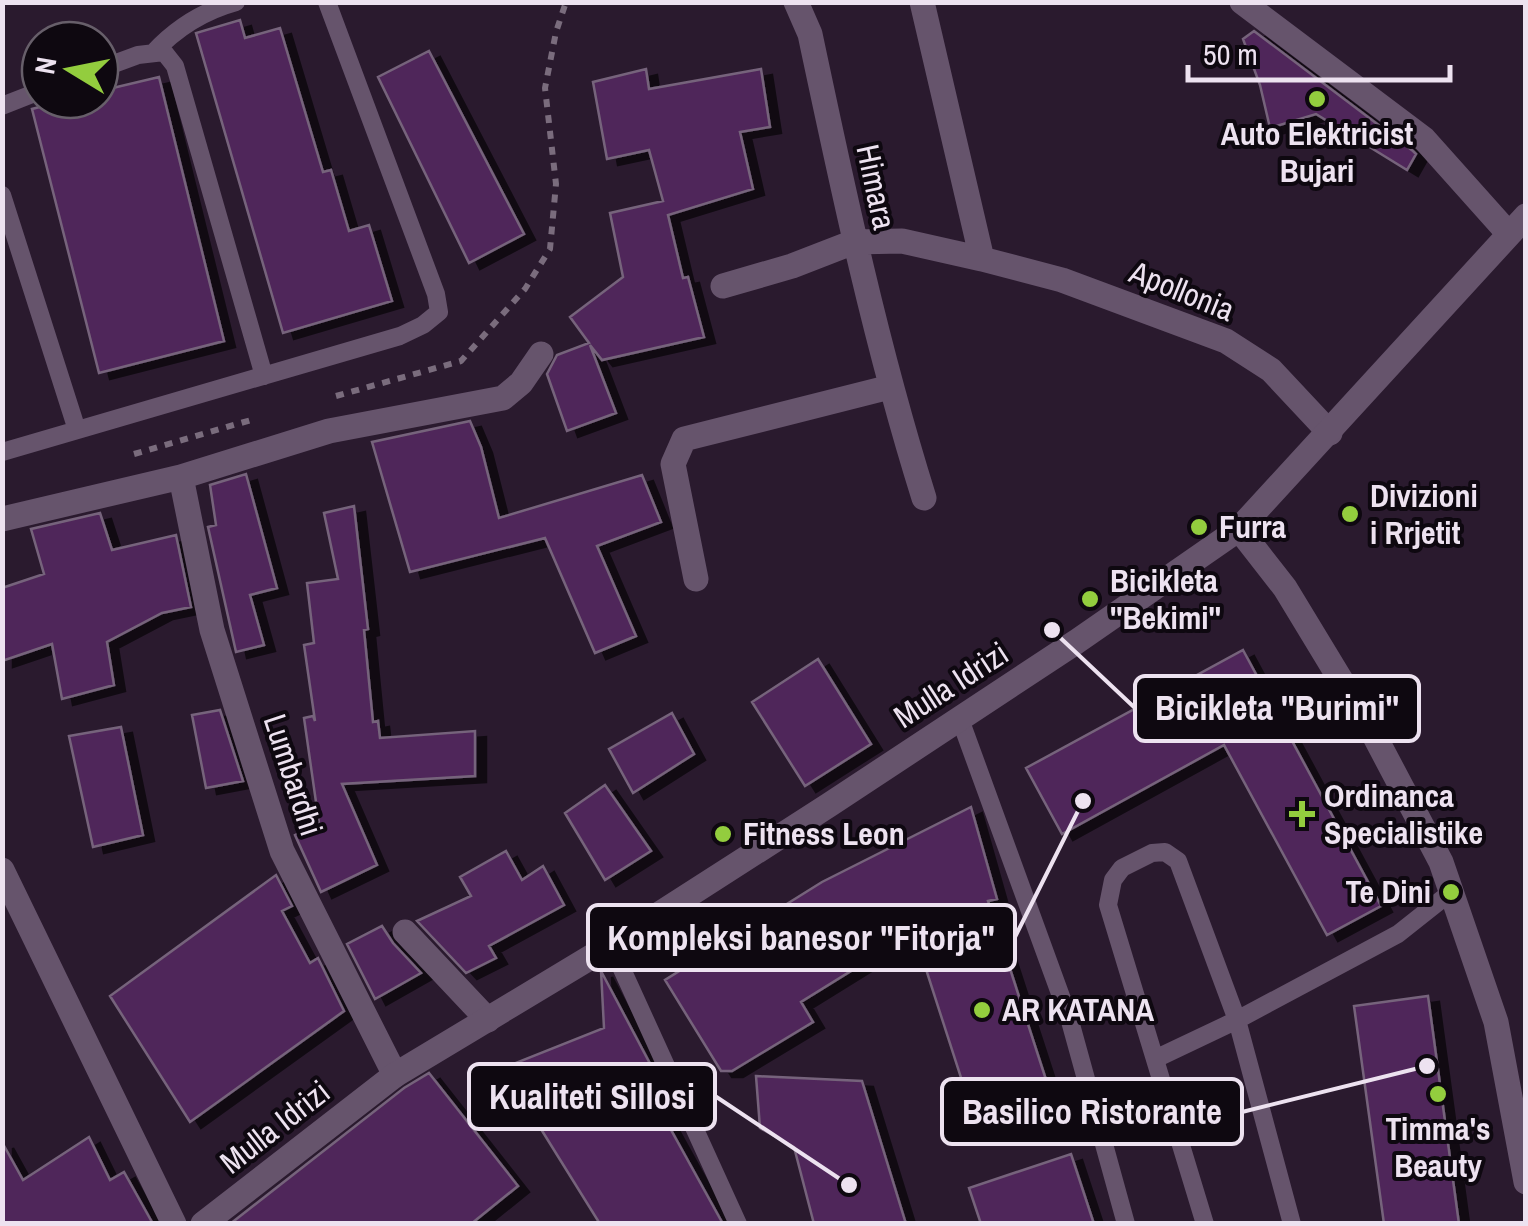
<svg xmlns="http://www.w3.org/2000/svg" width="1528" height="1226" font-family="'Archivo Narrow',sans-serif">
	<defs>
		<filter id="shadow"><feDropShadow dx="11" dy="6" stdDeviation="0" flood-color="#0009"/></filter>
	</defs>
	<rect width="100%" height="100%" fill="#2a1a2e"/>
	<!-- building -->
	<path fill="#50275a" stroke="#76647b" stroke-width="2.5" filter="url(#shadow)" d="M240,20L245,38L280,28L323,172L331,170L349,231L369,225L392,301L283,333L196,33Z
		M1254,31L1413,151L1416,154L1407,170L1316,114L1270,128L1260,85L1243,39Z
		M429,51L524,234L469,263L378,77Z
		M646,69L649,89L761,69L770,127L740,132L753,189L668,215L683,278L688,277L704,337L602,360L590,345L616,413L567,431L547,374L557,355L589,343L570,317L623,277L610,213L663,201L649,150L607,159L593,82Z
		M159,77L224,341L99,373L32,109L66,100H100V91Z
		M470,421L481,447L499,518L642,475L661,522L597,546L636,636L595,653L545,538L410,572L372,442Z
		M246,474L277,588L250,595L264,645L236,652L208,527L216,525L210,485Z
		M354,506L368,629L364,630L373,722L378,721L380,738L475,731V776L342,784L377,865L321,892L295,835L319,823L304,718L313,716L315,721L304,645L314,643L307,583L338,579L324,513Z
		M100,513L112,550L176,535L191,607L162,613L107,642L114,685L62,699L52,644L2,661V588L44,574L31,529Z
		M1243,650L1381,906L1327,935L1224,745L1062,834L1026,768Z
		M818,659L871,744L805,786L752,702Z
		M220,710L243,781L206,788L192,715Z
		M672,713L694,754L633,793L609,749Z
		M121,727L143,835L93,847L69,736Z
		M605,785L651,851L605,880L565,813Z
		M971,807L997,899L988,901L1050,1092L974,1118L914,932L801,1002L813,1022L732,1071H721L665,980L822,882Z
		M506,851L522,880L543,866L564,905L489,946L496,958L466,973L417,921L471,896L460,877Z
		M276,875L292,906L282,911L310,963L318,958L344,1011L190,1122L110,996Z
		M382,926L393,943L421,973L375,999L347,944Z
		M601,971L656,1075L644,1081L723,1224H600L503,1068L604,1028Z
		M1428,996L1459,1224H1384L1354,1006Z
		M429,1073L518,1186L471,1224H230L404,1088Z
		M756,1076L862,1081L906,1224H814L794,1147L760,1128Z
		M89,1137L110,1180L124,1172L153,1224H2V1142L23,1180Z
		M1071,1154L1094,1224H981L969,1188Z"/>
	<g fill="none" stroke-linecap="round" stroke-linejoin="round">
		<!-- path -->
		<path stroke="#7a6c7d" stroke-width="6" stroke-dasharray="8 8" stroke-linecap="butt" d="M336,396L461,361L525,289L550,249L556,184L545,88L556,32L566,2
			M134,454L251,420"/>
		<!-- service -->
		<path stroke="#66546c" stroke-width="18" d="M153,53C177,27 203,11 236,2
			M100,69L138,55L164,52L175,66L264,376
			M2,106L40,91
			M2,195L77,430
			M2,452L400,336L423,325L439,312L436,294L327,2
			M960,719L1070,1021L1126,1224
			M611,945L738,1224
			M1155,1059L1237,1020L1398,934L1451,892
			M1205,1224L1108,905L1113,880L1122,868L1152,853L1165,852L1178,861L1237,1020L1292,1224"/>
		<!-- minor -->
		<path stroke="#66546c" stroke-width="25" d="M796,2L810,34C843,190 876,345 924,498
			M922,2L982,259
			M723,286L792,266L854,242L902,241L982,259L1062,280L1226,341L1271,370L1330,433
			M181,477L212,630L282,851L395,1075
			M2,519L181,477L329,431L503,398L521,383L541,354
			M696,579L673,464L684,439L890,387
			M2,870L174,1224
			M405,932L488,1020"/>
		<!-- tertiary -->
		<path stroke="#66546c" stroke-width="25" d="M1242,2L1424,139L1508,233
			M1239,529L1285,588L1373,733L1441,862L1496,1022L1526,1182
			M203,1224L395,1075L611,945L829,805L1076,642L1239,529L1526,216"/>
	</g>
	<!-- markers -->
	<g fill="#93cd3e" stroke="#0e0810" stroke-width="4">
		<circle cx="1317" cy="99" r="10"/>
		<circle cx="1350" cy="514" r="10"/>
		<circle cx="1199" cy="527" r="10"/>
		<circle cx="1090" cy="599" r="10"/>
		<path d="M1297 799h10v10h10v10h-10v10h-10v-10h-10v-10h10z"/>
		<circle cx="723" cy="834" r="10"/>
		<circle cx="1451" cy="892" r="10"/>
		<circle cx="982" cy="1010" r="10"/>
		<circle cx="1438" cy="1094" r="10"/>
	</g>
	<g text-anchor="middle" stroke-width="8" stroke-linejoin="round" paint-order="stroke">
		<!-- poi labels -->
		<g font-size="32" font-weight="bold" fill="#ede2f0" stroke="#0e0810" text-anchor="start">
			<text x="1317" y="145" text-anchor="middle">Auto Elektricist<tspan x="1317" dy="37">Bujari</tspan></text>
			<text x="1370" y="507">Divizioni<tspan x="1370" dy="37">i Rrjetit</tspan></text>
			<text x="1219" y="538">Furra</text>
			<text x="1110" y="592">Bicikleta<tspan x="1110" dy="37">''Bekimi''</tspan></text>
			<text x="1324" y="807">Ordinanca<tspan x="1324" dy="37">Specialistike</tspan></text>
			<text x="743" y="845">Fitness Leon</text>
			<text x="1431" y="903" text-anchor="end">Te Dini</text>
			<text x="1002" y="1021">AR KATANA</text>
			<text x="1438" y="1140" text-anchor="middle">Timma's<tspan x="1438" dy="37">Beauty</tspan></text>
		</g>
		<!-- street labels -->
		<g font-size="32" fill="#ede2f0" stroke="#0e0810">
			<text transform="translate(876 187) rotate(78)" y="11">Himara</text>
			<text transform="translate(1182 291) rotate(22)" y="11">Apollonia</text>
			<text transform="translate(951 685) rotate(-33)" y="11">Mulla Idrizi</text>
			<text transform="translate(293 775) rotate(72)" y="11">Lumbardhi</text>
			<text transform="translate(275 1127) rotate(-38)" y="11">Mulla Idrizi</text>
		</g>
	</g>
	<!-- callouts -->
	<path fill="none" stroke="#ede2f0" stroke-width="4" d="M1052 630L1135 708M1083 801L1015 937M849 1185L715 1096M1427 1066L1242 1112"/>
	<g fill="#ede2f0" stroke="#0e0810" stroke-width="4">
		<circle cx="1052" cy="630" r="10"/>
		<circle cx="1083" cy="801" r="10"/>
		<circle cx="849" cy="1185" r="10"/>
		<circle cx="1427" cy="1066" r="10"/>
	</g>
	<g fill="#0e0810" stroke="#ede2f0" stroke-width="4">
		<rect x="1135" y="676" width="284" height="65" rx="10"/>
		<rect x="588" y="905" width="427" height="65" rx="10"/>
		<rect x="469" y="1064" width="246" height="65" rx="10"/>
		<rect x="942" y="1079" width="300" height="65" rx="10"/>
	</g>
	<g font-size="35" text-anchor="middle" font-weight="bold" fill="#ede2f0">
		<text x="1277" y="720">Bicikleta ''Burimi''</text>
		<text x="801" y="950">Kompleksi banesor "Fitorja"</text>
		<text x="592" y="1109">Kualiteti Sillosi</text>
		<text x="1092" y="1124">Basilico Ristorante</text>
	</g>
	<!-- border -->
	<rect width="1528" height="1226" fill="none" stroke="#ede2f0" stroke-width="10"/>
	<!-- north arrow -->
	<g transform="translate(70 70) rotate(280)"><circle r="48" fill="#0e0810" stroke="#675f6a" stroke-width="2.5"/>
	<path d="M0-8L18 38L0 25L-18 38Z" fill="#93cd3e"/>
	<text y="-15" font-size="28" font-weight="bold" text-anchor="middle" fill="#ede2f0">N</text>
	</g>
	<!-- scale -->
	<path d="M1188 65v15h262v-15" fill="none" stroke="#ede2f0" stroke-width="5"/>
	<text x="1203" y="65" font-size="30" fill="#ede2f0" stroke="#0e0810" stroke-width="8" paint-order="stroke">50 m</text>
</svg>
